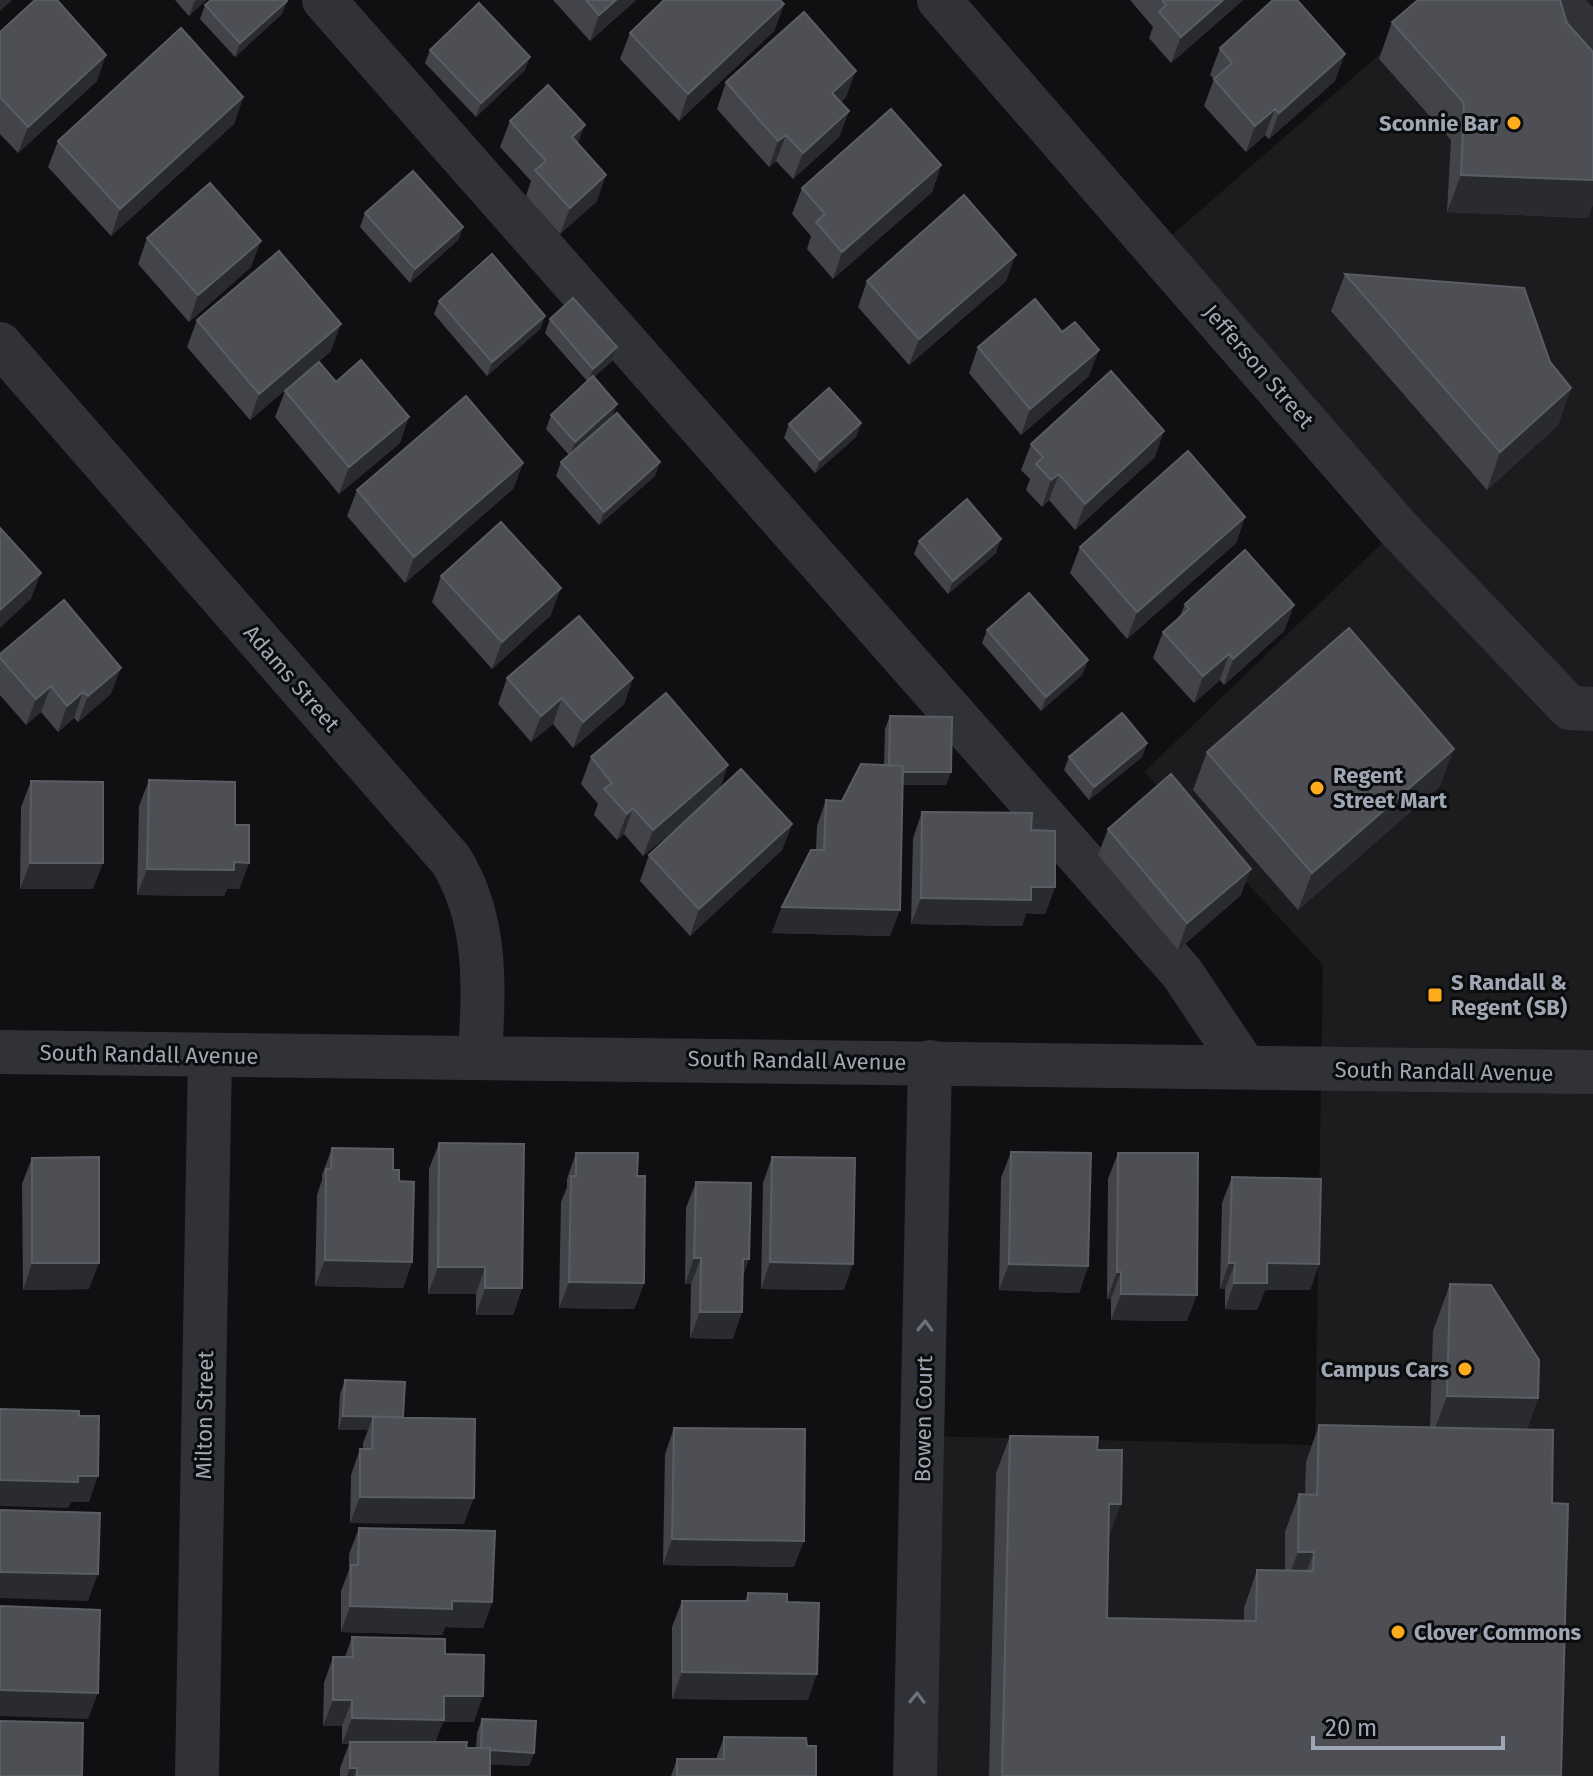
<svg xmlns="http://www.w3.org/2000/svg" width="1593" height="1776" font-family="'Fira Sans',sans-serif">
	<rect width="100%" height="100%" fill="#101012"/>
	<!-- built -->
	<path fill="#1c1c1f" d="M1442,0H1593V1776H915L923,1436L1315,1445L1323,965L1144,772L1398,528L1157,248Z"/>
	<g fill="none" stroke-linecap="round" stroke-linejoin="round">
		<!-- minor -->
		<path stroke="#313237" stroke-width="44" d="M324,0L1182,973L1245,1067
			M939,0L1398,528L1570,708L1593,709
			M1554,0L1593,37
			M0,344L451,860C488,920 484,987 480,1055
			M0,1052L1593,1072
			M197,1776L210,1055
			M915,1776L930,1062"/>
	</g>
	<!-- wall -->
	<path fill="#43444a" d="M175,0H206L189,16Z
		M553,0H636L590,41Z
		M1130,0H1243L1171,63L1149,38L1153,27Z
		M287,1L282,14L235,57L200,19L205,5Z
		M784,4L774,31L679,121L620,59L630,33Z
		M1392,22L1567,23L1593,52V204L1588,218L1447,212L1451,140L1379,59Z
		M0,32L97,81L18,153L0,134Z
		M1220,48L1335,81L1269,139L1265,135L1246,152L1204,106L1214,79L1210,75Z
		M430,50L525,70L476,117L425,63Z
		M726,82L846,97L841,102L849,111L839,137L793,179L776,161L769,167L717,109Z
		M243,97L234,124L111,236L48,167L58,141Z
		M510,121L578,144L597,201L560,234L526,196L531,181L500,147Z
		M941,165L932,192L833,279L807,249L811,236L792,214L802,188Z
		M365,213L463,227L458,240L410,283L360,227Z
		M147,238L251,267L189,322L138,264Z
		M1345,274L1550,362L1571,388L1558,425L1487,490L1331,311Z
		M867,281H1006L909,365L858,307Z
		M439,301L545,316L540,329L487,376L434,314Z
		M550,319L617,347L612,361L594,377L612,416L655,476L599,525L556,476L561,462L569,455L546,429L551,415L588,382L545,333Z
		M197,320L331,351L250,420L187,347Z
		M978,347L1089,376L1021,435L969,373Z
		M285,391L400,443L339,494L275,417Z
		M861,423L856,437L815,473L784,438L789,424Z
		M1031,444L1155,457L1075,530L1049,500L1042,507L1026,490L1030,479L1021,470Z
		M523,463L513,489L405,583L347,516L357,490Z
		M1245,517L1236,543L1127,639L1070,573L1080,547Z
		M919,541L996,553L948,594L914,554Z
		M441,576L551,615L492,669L432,602Z
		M1185,604L1294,605L1284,631L1224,685L1220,680L1194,703L1153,658L1163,632L1180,616Z
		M987,630L1083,674L1041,711L982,643Z
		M0,654L111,694L78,722L74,718L58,732L41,712L26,725L0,695Z
		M507,678H633L624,704L573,748L553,724L531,742L498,704Z
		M890,716L946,785H903L890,936L772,933L782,907L816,850L817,826L826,800L842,801L884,765L885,729Z
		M1147,743L1142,757L1089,800L1064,770L1069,757Z
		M1207,752L1440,786L1298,910L1193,790Z
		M591,757L720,789L792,824L782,850L690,936L640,881L649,855L699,809L643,856L624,834L617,840L594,815L598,804L581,784Z
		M149,780L235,825L249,863L239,889H227L224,896L137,895L139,806Z
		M31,781L93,889H20L21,807Z
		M922,812L1031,830L1055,887L1045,914L1026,913L1022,926L911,924L913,838Z
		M1108,829L1241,895L1178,950L1098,855Z
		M439,1143L522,1288L513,1315H476V1294H428L429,1169Z
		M332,1148L393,1170L399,1181L412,1262L403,1288L315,1286L317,1195L322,1180V1175Z
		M1011,1152L1088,1266L1079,1293L999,1290L1001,1178Z
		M576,1153L637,1176L644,1283L634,1309L559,1308L561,1202L567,1187V1179Z
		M1118,1153L1187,1321L1111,1320V1299H1107L1108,1179Z
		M772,1157L844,1290L761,1289L763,1183Z
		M32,1158L89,1289L23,1290L22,1184Z
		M1232,1177L1319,1264L1310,1290H1265L1257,1310L1225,1309V1289H1220L1222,1203Z
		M696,1182L743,1277L733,1339L690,1338L691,1284H685L686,1208Z
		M1450,1284L1538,1398L1527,1429L1552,1503L1561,1776H989L996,1473L1010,1436L1097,1450L1109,1538L1107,1618L1244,1621V1608L1257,1570L1285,1571V1532L1299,1494H1305L1306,1462L1319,1425L1430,1427L1433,1331Z
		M345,1380L403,1418L464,1524L350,1523L351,1475L360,1449H363V1443L368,1430H338L340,1394Z
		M674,1428L794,1567L663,1565L665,1454Z
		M359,1528L492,1602L483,1628L445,1627L442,1635L341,1632V1591L349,1570V1554Z
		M748,1593L787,1602L808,1700L672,1699V1627L682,1601H745Z
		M352,1637L445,1654L474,1722H443L435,1742L466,1748H476L477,1733L482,1719L534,1753L529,1766L490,1764V1776H340V1768L349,1744H342V1726H323L324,1683L333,1657H345Z
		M724,1737L807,1746L816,1776H671L677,1759H716Z"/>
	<!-- shaded-wall -->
	<path fill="#2a2b2f" d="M0,0H12L0,11Z
		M196,0H206L189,16L194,2Z
		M616,0H636L590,41L599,15Z
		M1223,0H1243L1171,63L1181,37Z
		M287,1L282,14L235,57L240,43Z
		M784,4L774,31L679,121L688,94Z
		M1345,54L1335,81L1269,139L1279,113Z
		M106,55L97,81L18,153L28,127Z
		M530,57L525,70L476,117L481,103Z
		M856,71L846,97L823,119L832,93Z
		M243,97L234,124L111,236L120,209Z
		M1275,109L1265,135L1246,152L1255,126Z
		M849,111L839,137L793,179L803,153Z
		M585,125L575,151L572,137Z
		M786,135L776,161L769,167L778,141Z
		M941,165L932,192L833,279L842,252Z
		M606,175L597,201L560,234L570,208Z
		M1461,175L1593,180V204L1588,218L1447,212Z
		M463,227L458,240L410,283L415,269Z
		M261,241L251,267L189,322L198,295Z
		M1016,255L1006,281L909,365L919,339Z
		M545,316L540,329L487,376L492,362Z
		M341,324L331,351L250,420L259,394Z
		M617,347L612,361L588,382L593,369Z
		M1099,350L1089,376L1021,435L1030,409Z
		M1571,388L1558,425L1487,490L1500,452Z
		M617,404L612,418L570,456L575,442Z
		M409,417L400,443L339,494L349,467Z
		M861,423L856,437L815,473L820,460Z
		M1164,431L1155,457L1075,530L1085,504Z
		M660,462L655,476L599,525L604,512Z
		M523,463L513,489L405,583L414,557Z
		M1059,474L1049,500L1042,507L1051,480Z
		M1245,517L1236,543L1127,639L1137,612Z
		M1001,539L996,553L948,594L953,581Z
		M41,573L31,599L0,628V610Z
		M561,588L551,615L492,669L502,642Z
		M1294,605L1284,631L1224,685L1233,659Z
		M1229,654L1220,680L1194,703L1203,676Z
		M1088,660L1083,674L1041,711L1046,697Z
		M121,668L111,694L78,722L88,696Z
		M633,678L624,704L573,748L583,722Z
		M51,686L41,712L26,725L36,699Z
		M83,692L74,718L58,732L67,706Z
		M562,698L553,724L531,742L541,716Z
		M1147,743L1142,757L1089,800L1094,787Z
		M1454,749L1440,786L1298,910L1312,873Z
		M728,765L719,792L643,856L653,830Z
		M889,771L951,772L946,785H884Z
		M633,808L624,834L617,840L627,814Z
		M792,824L782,850L690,936L699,909Z
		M234,862L249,863L239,889H227L224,896L137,895L147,869Z
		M30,863H103L93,889H20Z
		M1251,869L1241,895L1178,950L1187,923Z
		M1031,887H1055L1045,914L1026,913L1022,926L911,924L921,898Z
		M782,907L900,910L890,936L772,933Z
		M694,1258H701L691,1284H685Z
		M743,1259H749L740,1285Z
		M325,1260L412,1262L403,1288L315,1286Z
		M770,1262L853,1264L844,1290L761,1289Z
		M32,1263H99L89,1289L23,1290Z
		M1229,1263H1235L1225,1289H1220Z
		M1267,1263L1319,1264L1310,1290H1265L1257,1310L1225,1309L1234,1283Z
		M1009,1264L1088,1266L1079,1293L999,1290Z
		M438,1267H485L476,1294H428Z
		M1117,1272H1121L1111,1299H1107Z
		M569,1282L644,1283L634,1309L559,1308Z
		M485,1288H522L513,1315H476Z
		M1121,1294L1197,1295L1187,1321L1111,1320Z
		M700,1312H742L733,1339L690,1338Z
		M1447,1396L1538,1398L1521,1445L1430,1442Z
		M343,1416L403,1418L373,1417L368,1430H338Z
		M78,1476H98L89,1502H71L68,1508L0,1506V1480Z
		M360,1497L474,1498L464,1524L350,1523Z
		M1109,1504H1121L1107,1542Z
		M672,1539L804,1541L794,1567L663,1565Z
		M1298,1552H1314L1300,1589H1284Z
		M0,1572L98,1574L88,1601L0,1598Z
		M452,1601L492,1602L483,1628L445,1627L442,1635L341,1632L350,1606Z
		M682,1672L817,1674L808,1700L672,1699Z
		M0,1690L98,1693L88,1719L0,1716Z
		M444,1696H483L474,1722H443L434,1746L342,1744L352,1718Z
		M333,1700H352L342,1726H323Z
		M481,1750L534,1753L529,1766L476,1764Z
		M350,1768H357L354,1776H347Z"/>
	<!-- building -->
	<path fill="#4d4f55" stroke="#5a5d64" stroke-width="2" d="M35,0H57L106,55L28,127L0,97V32Z
		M211,0H287V1L240,43L205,5Z
		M586,0H616L599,15Z
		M664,0H780L784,4L688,94L630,33Z
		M1162,0H1223L1181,37L1159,12L1166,5Z
		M1273,0H1297L1345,54L1279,113L1275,109L1255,126L1214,79L1232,63L1220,48Z
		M1418,0H1560L1567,23L1593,52V180L1461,175L1464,103L1392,22Z
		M479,3L530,57L481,103L430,50Z
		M804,12L856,71L832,93L849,111L803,153L786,135L778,141L726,82Z
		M181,28L243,97L120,209L58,141Z
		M548,85L585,125L572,137L606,175L570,208L535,170L546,161L510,121Z
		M891,109L941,165L842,252L816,222L825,214L802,188Z
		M413,171L463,227L415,269L365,213Z
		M210,183L261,241L198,295L147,238Z
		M964,195L1016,255L919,339L867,281Z
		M279,251L341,324L259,394L197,320Z
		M492,254L545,316L492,362L439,301Z
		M1345,274L1524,288L1550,362L1571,388L1500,452Z
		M573,298L617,347L593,369L550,319Z
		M1035,299L1062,332L1075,322L1099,350L1030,409L978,347Z
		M361,360L409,417L349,467L285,391L319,362L336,382Z
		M1111,371L1164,431L1085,504L1059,474L1051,480L1036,464L1043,457L1031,444Z
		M593,376L617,404L575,442L551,415Z
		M829,388L861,423L820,460L789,424Z
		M466,396L523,463L414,557L357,490Z
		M617,413L660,462L604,512L561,462Z
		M1188,451L1245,517L1137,612L1080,547Z
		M967,499L1001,539L953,581L919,541Z
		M501,522L561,588L502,642L441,576Z
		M0,528L41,573L0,610Z
		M1245,550L1294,605L1233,659L1229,654L1203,676L1163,632L1189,609L1185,604Z
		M1029,593L1088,660L1046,697L987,630Z
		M64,600L121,668L88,696L83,692L67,706L51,686L36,699L0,658V654Z
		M579,616L633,678L583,722L562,698L541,716L507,678Z
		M1349,628L1454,749L1312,873L1207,752Z
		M666,693L728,765L653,830L633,808L627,814L604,789L612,783L591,757Z
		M1122,713L1147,743L1094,787L1069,757Z
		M890,716L952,717L951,772H903V766H889Z
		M861,764L903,766L900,910L782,907L811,850H824L826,800L842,801Z
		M741,769L792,824L699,909L649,855Z
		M1171,774L1251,869L1187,923L1108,829Z
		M149,780L235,782V825H249V863L234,862V870L147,869Z
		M31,781L103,782V863H30Z
		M922,812L1032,813L1031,830L1055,831V887H1031V900L921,898Z
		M439,1143L524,1144L522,1288H485V1267H438Z
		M332,1148L393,1149V1170H399V1181L414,1182L412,1262L325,1260L326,1169H331Z
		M1011,1152L1091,1153L1088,1266L1009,1264Z
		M576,1153H638L637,1176H645L644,1283L569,1282L571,1176H576Z
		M1118,1153H1198L1197,1295L1121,1294V1272H1117Z
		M99,1157V1263H32V1158Z
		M772,1157L855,1158L853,1264L770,1262Z
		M1232,1177L1321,1179L1319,1264L1267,1263V1283H1234L1235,1263H1229Z
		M696,1182L751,1183L749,1259H743L742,1312H700L701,1258H694Z
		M1450,1284L1491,1285L1539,1360L1538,1398L1447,1396Z
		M345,1380L405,1382L403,1417L343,1416Z
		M0,1409L79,1411V1416H99L98,1476H78V1482L0,1480Z
		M373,1417L475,1419L474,1498L360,1497V1449H372Z
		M1319,1425L1553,1430L1552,1503L1568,1504L1561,1776H1002L1010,1436L1098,1437L1097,1450H1122L1121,1504H1109L1107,1618L1256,1621L1257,1570L1313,1571L1314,1552H1298L1299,1494L1317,1495Z
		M674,1428L805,1429L804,1541L672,1539Z
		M0,1510L100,1513L98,1574L0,1572Z
		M359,1528L495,1531L492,1602L452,1601V1609L350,1606L351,1565H358Z
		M748,1593L787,1594V1602L819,1603L817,1674L682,1672V1601H748Z
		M0,1606L100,1610L98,1693L0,1690Z
		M352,1637L445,1639V1654L484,1655L483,1696H444V1720L352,1718V1700H333V1657H353Z
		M482,1719L536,1721L534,1753L490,1750V1748H481Z
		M0,1721L83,1723L82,1776H0Z
		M724,1737L806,1738L807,1746H816V1776H677V1759H724Z
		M350,1742H467L466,1748H490V1776H357V1768H350Z"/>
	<!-- one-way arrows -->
	<defs><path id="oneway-chevron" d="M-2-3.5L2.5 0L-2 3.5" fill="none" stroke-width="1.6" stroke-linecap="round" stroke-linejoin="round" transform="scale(2)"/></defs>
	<g stroke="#6e727c">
		<use href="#oneway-chevron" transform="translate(925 1326) rotate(-89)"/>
		<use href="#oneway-chevron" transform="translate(917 1698) rotate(-89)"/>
	</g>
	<!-- markers -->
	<g fill="#ffac1c" stroke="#0b0c0d" stroke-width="3">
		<circle cx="1514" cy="123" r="8"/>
		<circle cx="1317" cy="788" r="8"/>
		<rect x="1427" y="987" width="16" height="16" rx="4"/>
		<circle cx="1465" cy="1369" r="8"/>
		<circle cx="1398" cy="1632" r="8"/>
	</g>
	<g text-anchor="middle" stroke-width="6" stroke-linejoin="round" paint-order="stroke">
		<!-- poi labels -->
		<g font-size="22" font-weight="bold" fill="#a0a7b4" stroke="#0b0c0d" text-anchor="start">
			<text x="1498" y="131" text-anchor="end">Sconnie Bar</text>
			<text x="1333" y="783">Regent<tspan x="1333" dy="25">Street Mart</tspan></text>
			<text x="1451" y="990">S Randall &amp;<tspan x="1451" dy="25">Regent (SB)</tspan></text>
			<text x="1449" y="1377" text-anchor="end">Campus Cars</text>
			<text x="1414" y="1640">Clover Commons</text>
		</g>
		<!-- street labels -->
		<g font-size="22" fill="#a0a7b4" stroke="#0b0c0d">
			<text transform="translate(1259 366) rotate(49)" y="8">Jefferson Street</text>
			<text transform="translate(292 678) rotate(49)" y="8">Adams Street</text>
			<text transform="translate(149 1054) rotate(1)" y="8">South Randall Avenue</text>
			<text transform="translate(797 1060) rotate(1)" y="8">South Randall Avenue</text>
			<text transform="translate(1444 1071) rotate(1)" y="8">South Randall Avenue</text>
			<text transform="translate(204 1415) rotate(-89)" y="8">Milton Street</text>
			<text transform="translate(923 1419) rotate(-89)" y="8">Bowen Court</text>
		</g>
	</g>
	<!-- scale -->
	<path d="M1313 1736v12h190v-12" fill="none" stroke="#a0a7b4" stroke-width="4"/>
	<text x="1325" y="1736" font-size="24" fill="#a0a7b4" stroke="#0b0c0d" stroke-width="6" paint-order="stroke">20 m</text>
</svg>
